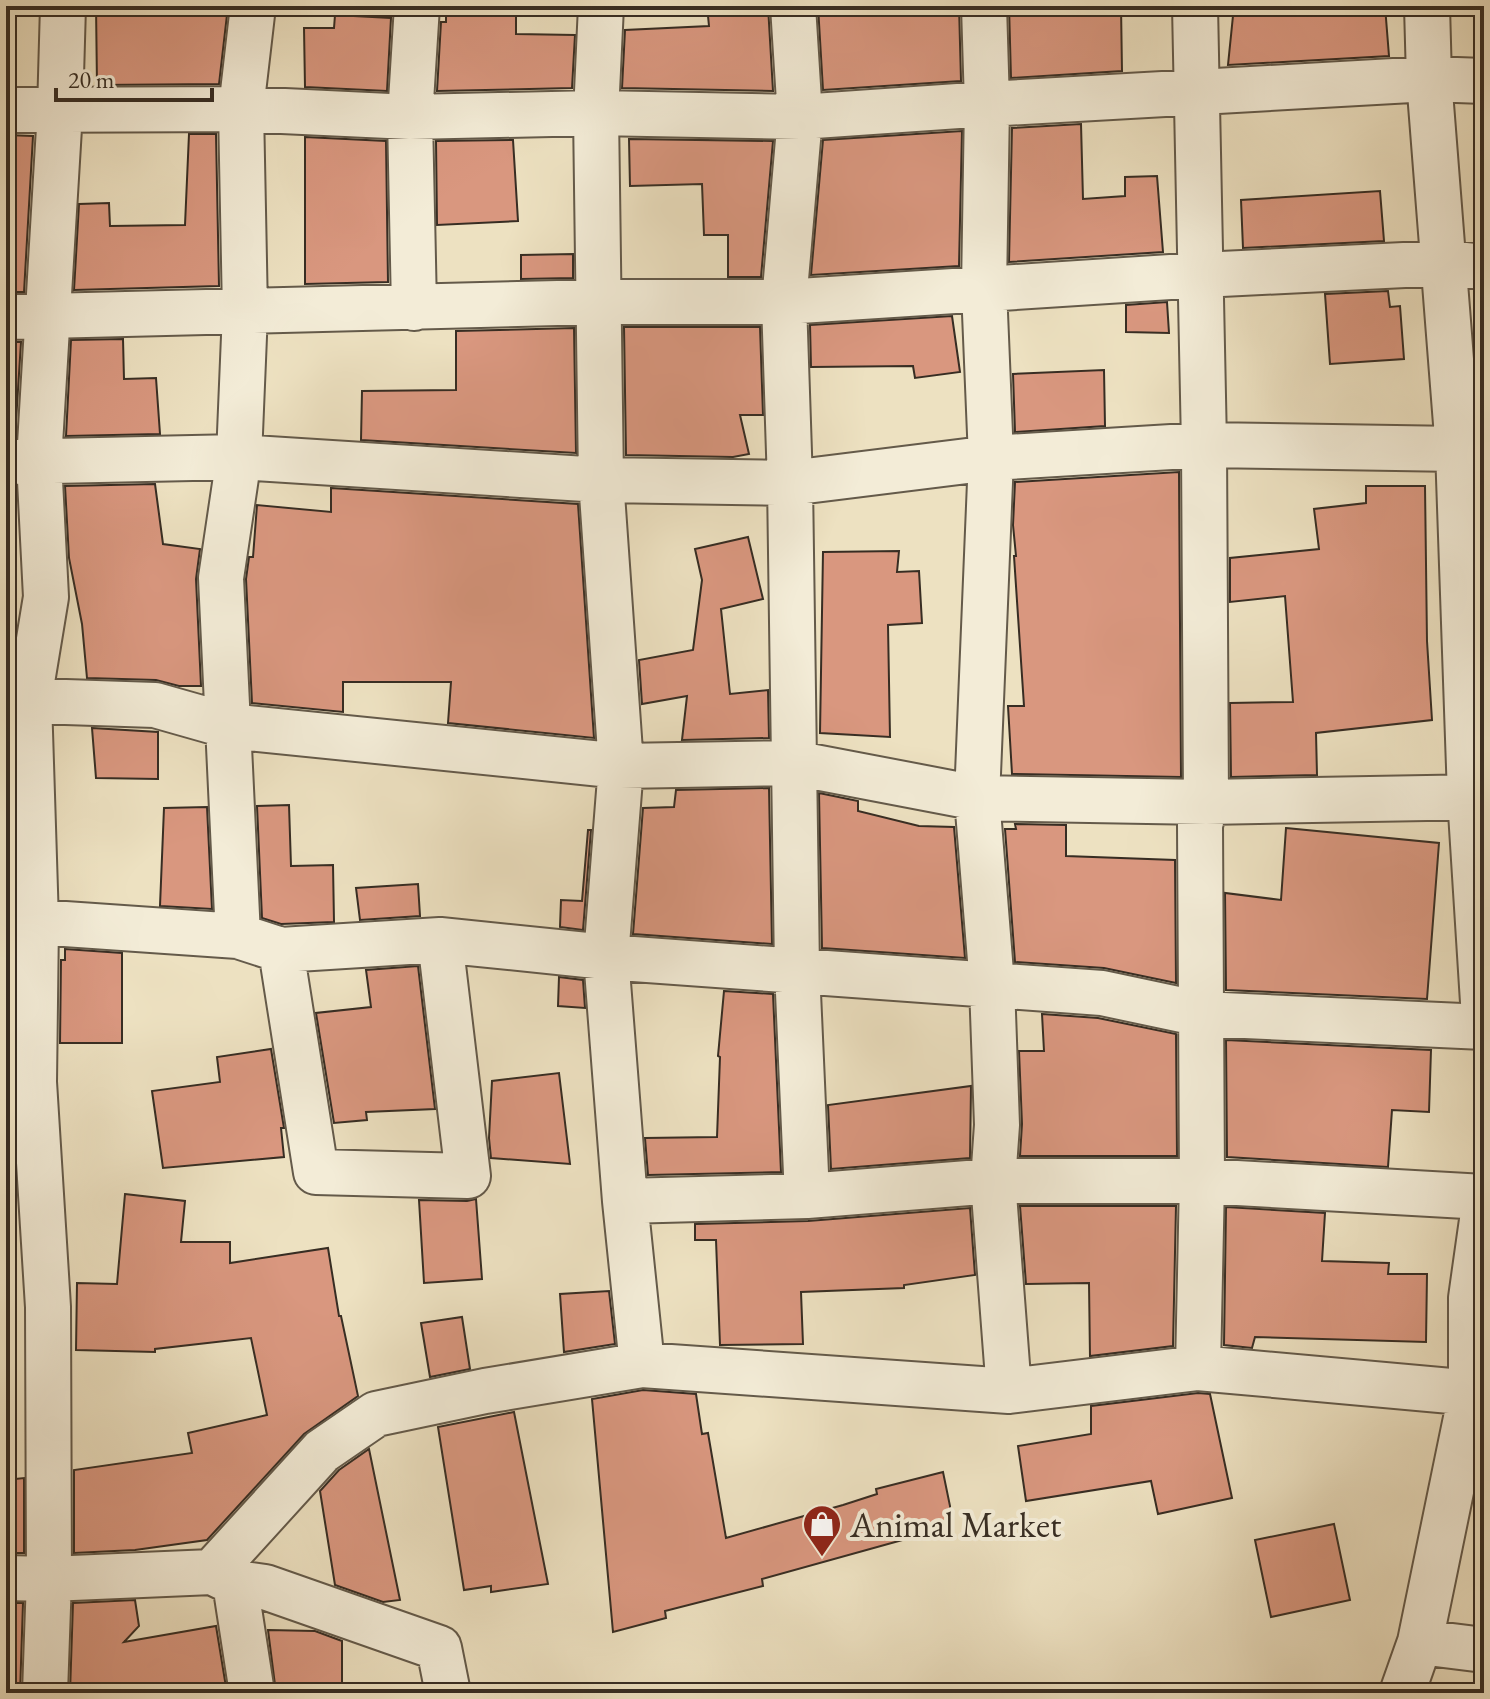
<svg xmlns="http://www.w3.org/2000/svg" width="1490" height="1699" font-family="'EB Garamond',serif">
	<rect width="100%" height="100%" fill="#ede1c1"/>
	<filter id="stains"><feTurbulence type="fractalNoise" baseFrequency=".0025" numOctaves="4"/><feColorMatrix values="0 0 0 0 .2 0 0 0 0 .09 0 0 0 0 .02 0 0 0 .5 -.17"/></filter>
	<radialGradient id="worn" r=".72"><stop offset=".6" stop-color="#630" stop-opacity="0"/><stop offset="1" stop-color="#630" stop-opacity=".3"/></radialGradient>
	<!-- building -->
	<path fill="#d9977f" stroke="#372d23" stroke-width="2" d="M96,6H228L219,84L97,85Z
		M446,6H516V34L575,35L572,88L437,91L441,22H446Z
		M707,6H768L773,91L622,88L625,30L709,26Z
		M818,6H959L961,81L823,90Z
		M1009,6H1121L1122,71L1011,78Z
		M1234,6H1385L1389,56L1228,65Z
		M335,15L391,18L387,91L305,87L304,28H334Z
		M1081,124L1083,199L1125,196V177L1157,176L1163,252L1009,262L1012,128Z
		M962,131L959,266L811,275L823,140Z
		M189,134H216L219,286L74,290L79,204L109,203L110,226L185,225Z
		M6,135L33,136L24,292H6Z
		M305,137L386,141L388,282L305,284Z
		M629,139L773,141L761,277H728V235H704L702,184L630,186Z
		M513,140L518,221L437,225L436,141Z
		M1380,191L1384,241L1243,248L1241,200Z
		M573,254V278L521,279V255Z
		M1388,291L1390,307L1400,306L1404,359L1330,364L1325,294Z
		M1167,302L1169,333L1126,332V305Z
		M952,316L960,372L915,378L913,366L811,367L810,325Z
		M624,327H760L763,415H740L749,454L733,457L626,455Z
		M574,328L576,453L361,440L362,391L456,390V331Z
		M123,339L124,379L156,378L160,434L66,436L71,340Z
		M6,342H21L15,437H6Z
		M1104,370L1105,426L1015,432L1013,374Z
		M1179,472L1181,777L1012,774L1008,706H1024L1014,556H1016L1013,525L1015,482Z
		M155,484L163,544L200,549L196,579L201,686H179L156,680L87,678L82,624L69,558L65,486Z
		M1366,486H1425L1427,641L1432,720L1316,733L1317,775L1231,777L1230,703L1293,702L1285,596L1230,602V558L1319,549L1314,509L1366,503Z
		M331,488L578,504L594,738L448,723L451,682H343V712L252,703L246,579L249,557H253L257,505L331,512Z
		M748,537L763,599L721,609L730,694L768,690L769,738L682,740L687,696L642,704L639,660L693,650L702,580L695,549Z
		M899,551L897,572L919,571L922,623L888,625L890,737L820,733L823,552Z
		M92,728L158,732V779L96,778Z
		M769,788L772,944L633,934L643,808L674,807L676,790Z
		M819,793L858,801V811L919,826L954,827L965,958L822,948Z
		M289,805L291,866L333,865L334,922L281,924L262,918L257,806Z
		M207,807L212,909L160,906L164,808Z
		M1015,824L1066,825V856L1175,860L1176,983L1104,968L1015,962L1005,829H1016Z
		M1286,828L1439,843L1427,999L1226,990L1225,893L1281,900Z
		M588,830H591L583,930L560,927L561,900L582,901Z
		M418,884L420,916L360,920L356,888Z
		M65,949L122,953V1043H60L61,960H65Z
		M418,966L435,1109L366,1112L367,1120L334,1123L316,1013L371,1007L366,970Z
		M559,977L583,980L585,1008L558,1006Z
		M724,991L773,994L781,1172L648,1175L645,1138L717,1137L720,1057L718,1056Z
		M1042,1014L1098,1018L1176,1034L1177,1156H1020L1022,1124L1019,1051H1044Z
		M1226,1040L1431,1050L1429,1112L1392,1110L1388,1167L1227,1157Z
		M271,1049L284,1128H281L284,1157L163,1168L152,1091L220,1082L217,1057Z
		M559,1073L570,1164L491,1158L489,1138L492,1081Z
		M971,1086L970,1158L831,1169L828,1105Z
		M125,1194L185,1201L181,1242H230V1263L328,1248L339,1316H341L358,1396L304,1434L207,1540L135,1550L74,1553V1470L192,1453L188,1433L267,1415L251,1338L155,1349V1352L76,1350L77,1283L117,1284Z
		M476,1199L482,1279L424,1283L419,1200L467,1201Z
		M1020,1206H1176L1173,1346L1090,1356L1089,1283L1026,1284Z
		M1226,1207L1325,1213L1322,1261L1389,1263L1388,1274H1427L1426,1342L1255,1337L1252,1348L1224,1345Z
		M970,1208L975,1275L904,1285V1288L801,1292L803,1344L720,1345L716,1240H695V1224L808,1221Z
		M609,1291L615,1344L564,1352L560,1294Z
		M462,1317L470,1369L430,1377L421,1323Z
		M643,1390L696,1394L702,1434L708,1433L726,1538L843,1505L877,1494L876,1489L943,1472L950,1506V1524L923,1529L924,1534L762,1579L763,1586L665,1611L666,1618L613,1632L592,1399Z
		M1198,1393L1210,1394L1232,1498L1158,1514L1151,1481L1026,1501L1018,1446L1091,1434V1406Z
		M514,1412L548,1584L491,1592V1586L464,1590L438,1427Z
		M369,1449L400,1600L383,1602L335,1585L320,1491L339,1470Z
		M24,1478V1553H6V1480Z
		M1334,1524L1350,1600L1271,1617L1255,1540Z
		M135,1600L139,1626L124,1642L216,1626L227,1693H70L73,1603Z
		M6,1603H23L20,1693H6Z
		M268,1630L315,1631L342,1641V1693H276Z"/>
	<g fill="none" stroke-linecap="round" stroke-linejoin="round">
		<defs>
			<path id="minor" d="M601,6L596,113L601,480L621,766L606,957L625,1201L642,1365
				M793,6L800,117L784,302L790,483L797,970L807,1196
				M984,6L987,104L984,289L991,458L977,798L992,985L997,1125L993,1181L1009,1391
				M1195,6L1204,445L1206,802L1200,825L1202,1181L1198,1368
				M1427,6L1429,79L1458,449L1470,796L1484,1018
				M6,110L241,109L410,117L596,113L800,117L987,104L1429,79L1484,81
				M414,308L410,117L417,6
				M6,317L597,302H784L1201,275L1445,263L1484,267
				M6,462L239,457L601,480L790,483L991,458L1204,445L1458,449L1484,452
				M6,700L155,705L229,726L621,766L794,763L977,798L1206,802L1484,797
				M7,917L36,922L238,936L281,950L440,940L606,957L1102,993L1201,1014L1484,1027
				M238,936L221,578L239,457L245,312L241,109L253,6
				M281,950L316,1172L468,1176L440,940
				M625,1201L807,1196L993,1181H1202L1484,1197
				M212,1572L322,1451L376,1414L485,1391L642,1365L1009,1391L1198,1368L1484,1394
				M6,1578L49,1579L212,1572L235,1583L265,1587L439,1648L448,1693
				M235,1583L252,1693
				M1420,1642L1484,1650
				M45,1693L49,1579L48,1307L34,1082L36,922L29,700L46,597L39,461L60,111L63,6
				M1402,1693L1420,1642L1471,1394V1298L1484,1206"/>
		</defs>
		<!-- minor casing -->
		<use href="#minor" stroke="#645a4a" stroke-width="48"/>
		<!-- minor -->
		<use href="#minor" stroke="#f3ecd7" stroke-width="44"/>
	</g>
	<!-- icons -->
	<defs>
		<symbol id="shop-pin" viewBox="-11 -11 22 30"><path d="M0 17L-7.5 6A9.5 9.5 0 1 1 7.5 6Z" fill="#8f2418" stroke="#f3ecd7"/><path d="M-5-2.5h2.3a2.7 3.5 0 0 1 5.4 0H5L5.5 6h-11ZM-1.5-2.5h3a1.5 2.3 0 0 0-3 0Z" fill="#fff"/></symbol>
	</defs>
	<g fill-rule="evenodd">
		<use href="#shop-pin" x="800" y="1502" width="44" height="60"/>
	</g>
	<g text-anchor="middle" stroke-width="8" stroke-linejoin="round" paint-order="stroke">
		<!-- poi labels -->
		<g font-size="36" fill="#372d23" stroke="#f3ecd7" text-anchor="start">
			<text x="850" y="1537">Animal Market</text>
		</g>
	</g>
	<!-- margin -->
	<rect width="1490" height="1699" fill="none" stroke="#ede1c1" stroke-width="32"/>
	<rect x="8" y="8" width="1474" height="1683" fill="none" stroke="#372d23" stroke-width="4"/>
	<rect x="16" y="16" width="1458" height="1667" fill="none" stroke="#372d23" stroke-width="2"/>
	<!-- scale -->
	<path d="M56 88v12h156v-12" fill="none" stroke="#372d23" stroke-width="4"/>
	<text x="68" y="88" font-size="24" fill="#372d23" stroke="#f3ecd7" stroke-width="6" paint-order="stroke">20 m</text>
	<rect width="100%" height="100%" filter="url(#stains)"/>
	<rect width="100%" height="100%" fill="url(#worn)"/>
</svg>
